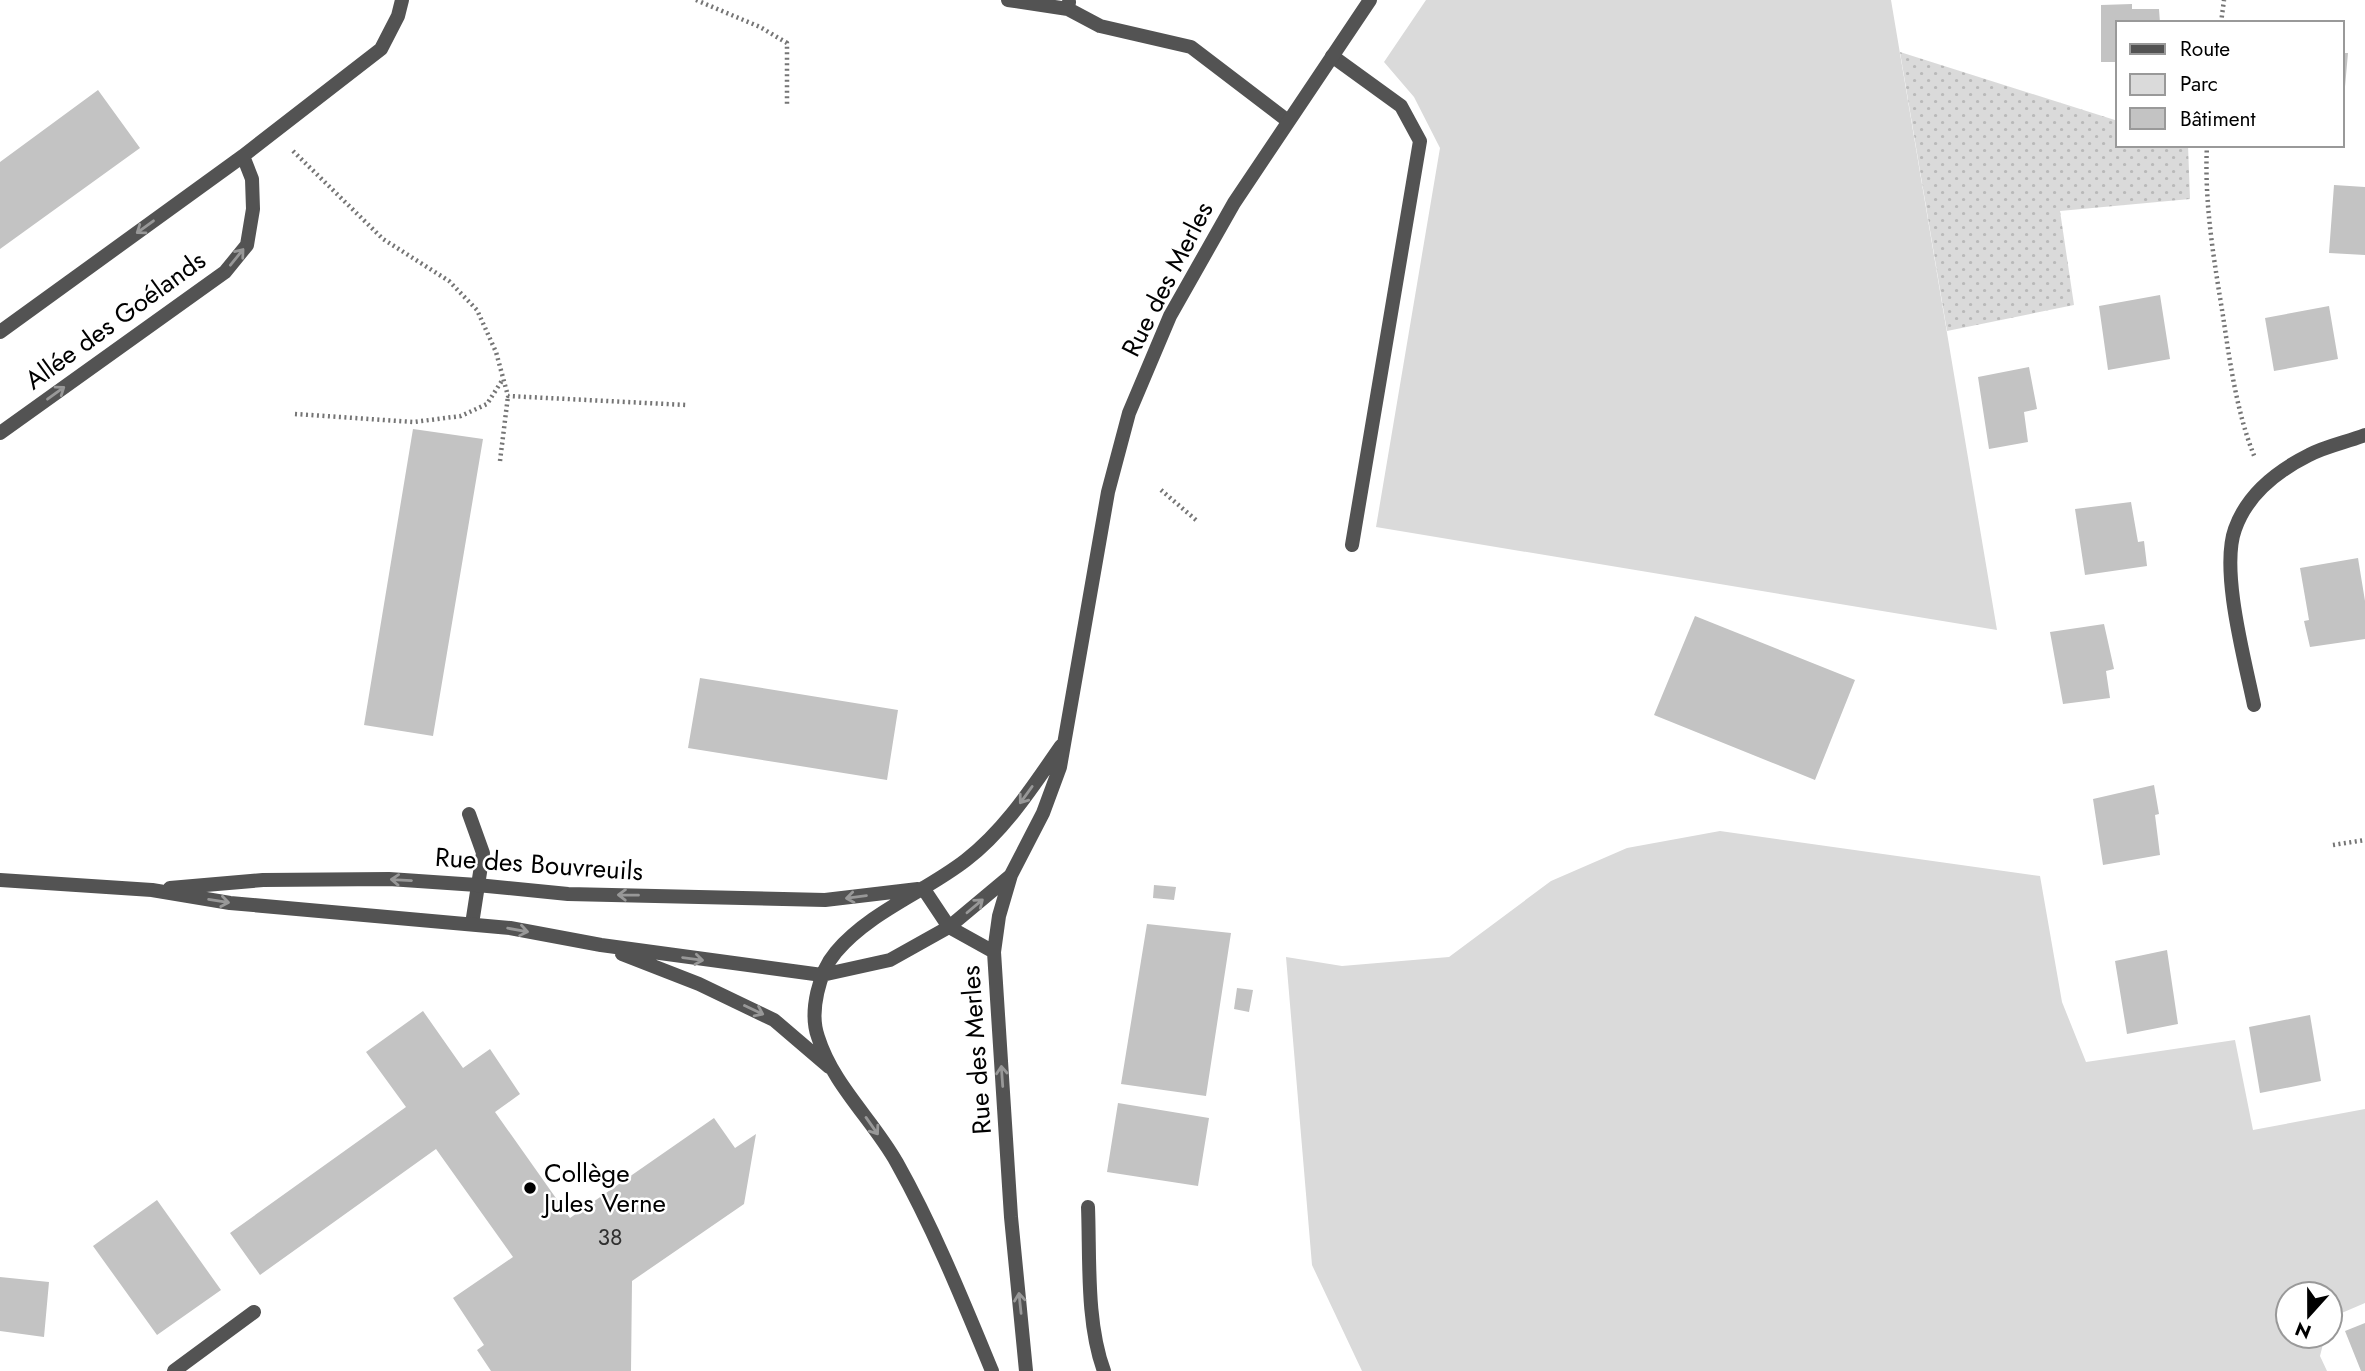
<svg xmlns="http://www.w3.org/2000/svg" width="2365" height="1371" font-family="Jost,sans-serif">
	<defs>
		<pattern id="grass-dots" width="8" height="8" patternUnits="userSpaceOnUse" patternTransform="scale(1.75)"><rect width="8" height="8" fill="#dadada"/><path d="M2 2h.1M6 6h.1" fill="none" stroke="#b9b9b9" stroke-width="1.8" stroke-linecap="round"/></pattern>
	</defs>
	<rect width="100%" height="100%" fill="#fff"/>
	<!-- grass -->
	<path fill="url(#grass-dots)" d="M1900,52L2118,121V145H2188L2190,199L2060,211L2074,305L1947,331Z"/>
	<!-- park -->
	<path fill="#dadada" d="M1426,0H1891L1997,630L1376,527L1440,148L1414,97L1384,62Z
		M1720,831L2040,876L2062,1002L2086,1062L2235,1040L2253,1130L2365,1109V1303L2330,1318V1294H2288V1336H2325L2320,1356L2327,1371H1362L1312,1265L1286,957L1342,966L1449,957L1551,881L1627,848Z"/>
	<!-- building -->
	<path fill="#c3c3c3" d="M2132,4V9H2159L2160,23H2118V62H2101V5Z
		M2342,53H2348L2344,98H2342Z
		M98,90L140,148L0,249V162Z
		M2334,185L2365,187V255L2329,253Z
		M2160,295L2170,359L2108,370L2099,306Z
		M2329,306L2338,359L2274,371L2265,318Z
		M2029,367L2037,409L2024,412L2028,442L1989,449L1978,377Z
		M413,429L483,439L433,736L364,725Z
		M2131,502L2138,542L2144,541L2147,566L2085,575L2075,509Z
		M2358,558L2365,601V639L2310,647L2304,621L2309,620L2300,568Z
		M1695,616L1855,680L1815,780L1654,715Z
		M2104,624L2114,669L2106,671L2110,698L2063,704L2050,632Z
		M700,678L898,710L887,780L688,748Z
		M2154,785L2159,814L2155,815L2160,855L2103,865L2093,799Z
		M1154,885L1176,887L1174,900L1153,898Z
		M1147,924L1231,933L1206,1096L1121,1084Z
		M2167,950L2178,1024L2127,1034L2115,961Z
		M1237,988L1253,990L1249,1012L1234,1009Z
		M423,1011L463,1068L490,1049L520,1094L495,1112L570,1218L714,1118L735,1148L756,1134L744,1204L632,1281L631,1371H491L477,1350L484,1345L453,1298L513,1257L436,1149L260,1275L230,1233L406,1107L366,1052Z
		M2310,1015L2321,1081L2260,1093L2249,1027Z
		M1118,1103L1209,1118L1198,1186L1107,1172Z
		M157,1200L221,1290L157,1335L93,1246Z
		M0,1277L49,1282L44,1337L0,1331Z
		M2365,1323V1371H2361L2345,1331Z"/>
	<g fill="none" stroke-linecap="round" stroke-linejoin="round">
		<!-- path -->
		<path stroke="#757575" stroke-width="4.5" stroke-dasharray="2 3.5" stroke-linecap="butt" d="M696,0L760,27L787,43V104
			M2221,23L2224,0
			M2207,145C2204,203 2214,260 2223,316C2230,363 2237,414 2255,458
			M293,151L383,239L449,281L477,310L496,352L508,396L686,405
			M295,414L414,422L461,416L487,404L503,379
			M500,461L508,396
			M1161,490L1196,520
			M2333,845L2365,840"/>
		<!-- lane -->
		<path stroke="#535353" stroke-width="14" d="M1008,0L1068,9L1069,2
			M1068,9L1100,26L1191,47L1288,121
			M1332,56L1401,106L1420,141L1352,545
			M243,156L381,49L398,16L402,0
			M0,332L243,156L252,179L253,209L247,245L225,272L0,433
			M469,814L483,853L472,924
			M1088,1207C1090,1258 1086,1323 1104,1371
			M174,1371L254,1312"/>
		<!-- street -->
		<path stroke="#535353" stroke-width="14" d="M2254,705C2245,661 2220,570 2235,529C2247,495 2277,471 2309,455C2326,446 2347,442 2365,435
			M0,880L152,890L230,903L510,928L601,945L822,975L890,960L949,927L1010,876
			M170,888L263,880L389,879L477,885L568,894L825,900L918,889
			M923,888L949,927L994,952
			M622,954L699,984L774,1020L829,1067
			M992,1371C963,1301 934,1229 897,1163C873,1120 833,1085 818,1037C809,1012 819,972 836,952C871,911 925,892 966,860C1006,829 1033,786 1061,746
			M1026,1371L1011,1217L994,952L999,916L1011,875L1043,813L1060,767L1108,492L1129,413L1170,316L1234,203L1370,0"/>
	</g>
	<!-- one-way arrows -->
	<defs><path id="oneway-shaft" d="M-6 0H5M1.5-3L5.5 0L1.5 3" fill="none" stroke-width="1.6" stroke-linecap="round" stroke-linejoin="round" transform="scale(1.75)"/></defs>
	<g stroke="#989898">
		<use href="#oneway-shaft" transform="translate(145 227) rotate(144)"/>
		<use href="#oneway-shaft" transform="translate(237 257) rotate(-51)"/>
		<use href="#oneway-shaft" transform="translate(56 393) rotate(-36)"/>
		<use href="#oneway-shaft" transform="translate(1026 795) rotate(126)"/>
		<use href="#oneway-shaft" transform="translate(401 880) rotate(-177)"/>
		<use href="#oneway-shaft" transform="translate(628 895) rotate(-179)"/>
		<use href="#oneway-shaft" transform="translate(856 897) rotate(173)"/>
		<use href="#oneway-shaft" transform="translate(219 901) rotate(9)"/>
		<use href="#oneway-shaft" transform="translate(975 906) rotate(-40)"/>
		<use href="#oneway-shaft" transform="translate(518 930) rotate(10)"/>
		<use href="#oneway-shaft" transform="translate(693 959) rotate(8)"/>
		<use href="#oneway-shaft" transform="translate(754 1010) rotate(25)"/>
		<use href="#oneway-shaft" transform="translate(1002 1076) rotate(-94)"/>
		<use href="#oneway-shaft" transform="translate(872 1126) rotate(55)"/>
		<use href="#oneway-shaft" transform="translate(1020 1303) rotate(-96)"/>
	</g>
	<!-- markers -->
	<circle fill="#000" stroke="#fff" stroke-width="2.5" cx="530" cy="1188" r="7"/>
	<g text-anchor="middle" stroke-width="5" stroke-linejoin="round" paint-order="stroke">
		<!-- number labels -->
		<g font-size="23" fill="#313131">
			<text x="610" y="1245">38</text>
		</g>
		<!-- street labels -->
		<g font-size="26" fill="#000" stroke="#fff">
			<text transform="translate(1167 279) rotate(-63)" y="9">Rue des Merles</text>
			<text transform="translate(115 320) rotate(-36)" y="9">Allée des Goélands</text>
			<text transform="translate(539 864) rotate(4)" y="9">Rue des Bouvreuils</text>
			<text transform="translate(976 1050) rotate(-94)" y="9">Rue des Merles</text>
		</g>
		<!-- poi labels -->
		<g font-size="26" fill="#000" stroke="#fff" text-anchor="start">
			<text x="544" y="1182">Collège<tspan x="544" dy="30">Jules Verne</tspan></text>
		</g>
	</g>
	<!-- legend -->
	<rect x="2116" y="21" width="228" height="126" fill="#ffffff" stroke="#999999" stroke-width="2"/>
	<rect x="2130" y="44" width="35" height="10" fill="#535353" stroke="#999999" stroke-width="2"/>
	<text x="2180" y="56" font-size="21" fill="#000000">Route</text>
	<rect x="2130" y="74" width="35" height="21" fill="#dadada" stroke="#999999" stroke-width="2"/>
	<text x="2180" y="91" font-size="21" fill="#000000">Parc</text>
	<rect x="2130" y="108" width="35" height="21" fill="#c3c3c3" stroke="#999999" stroke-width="2"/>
	<text x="2180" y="126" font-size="21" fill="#000000">Bâtiment</text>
	<!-- north arrow -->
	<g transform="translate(2309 1315) rotate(201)"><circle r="33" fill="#ffffff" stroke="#999999" stroke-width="2"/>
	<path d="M0-5L12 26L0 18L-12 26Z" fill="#000000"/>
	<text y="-10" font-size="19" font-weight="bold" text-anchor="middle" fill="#000000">N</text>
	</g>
</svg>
